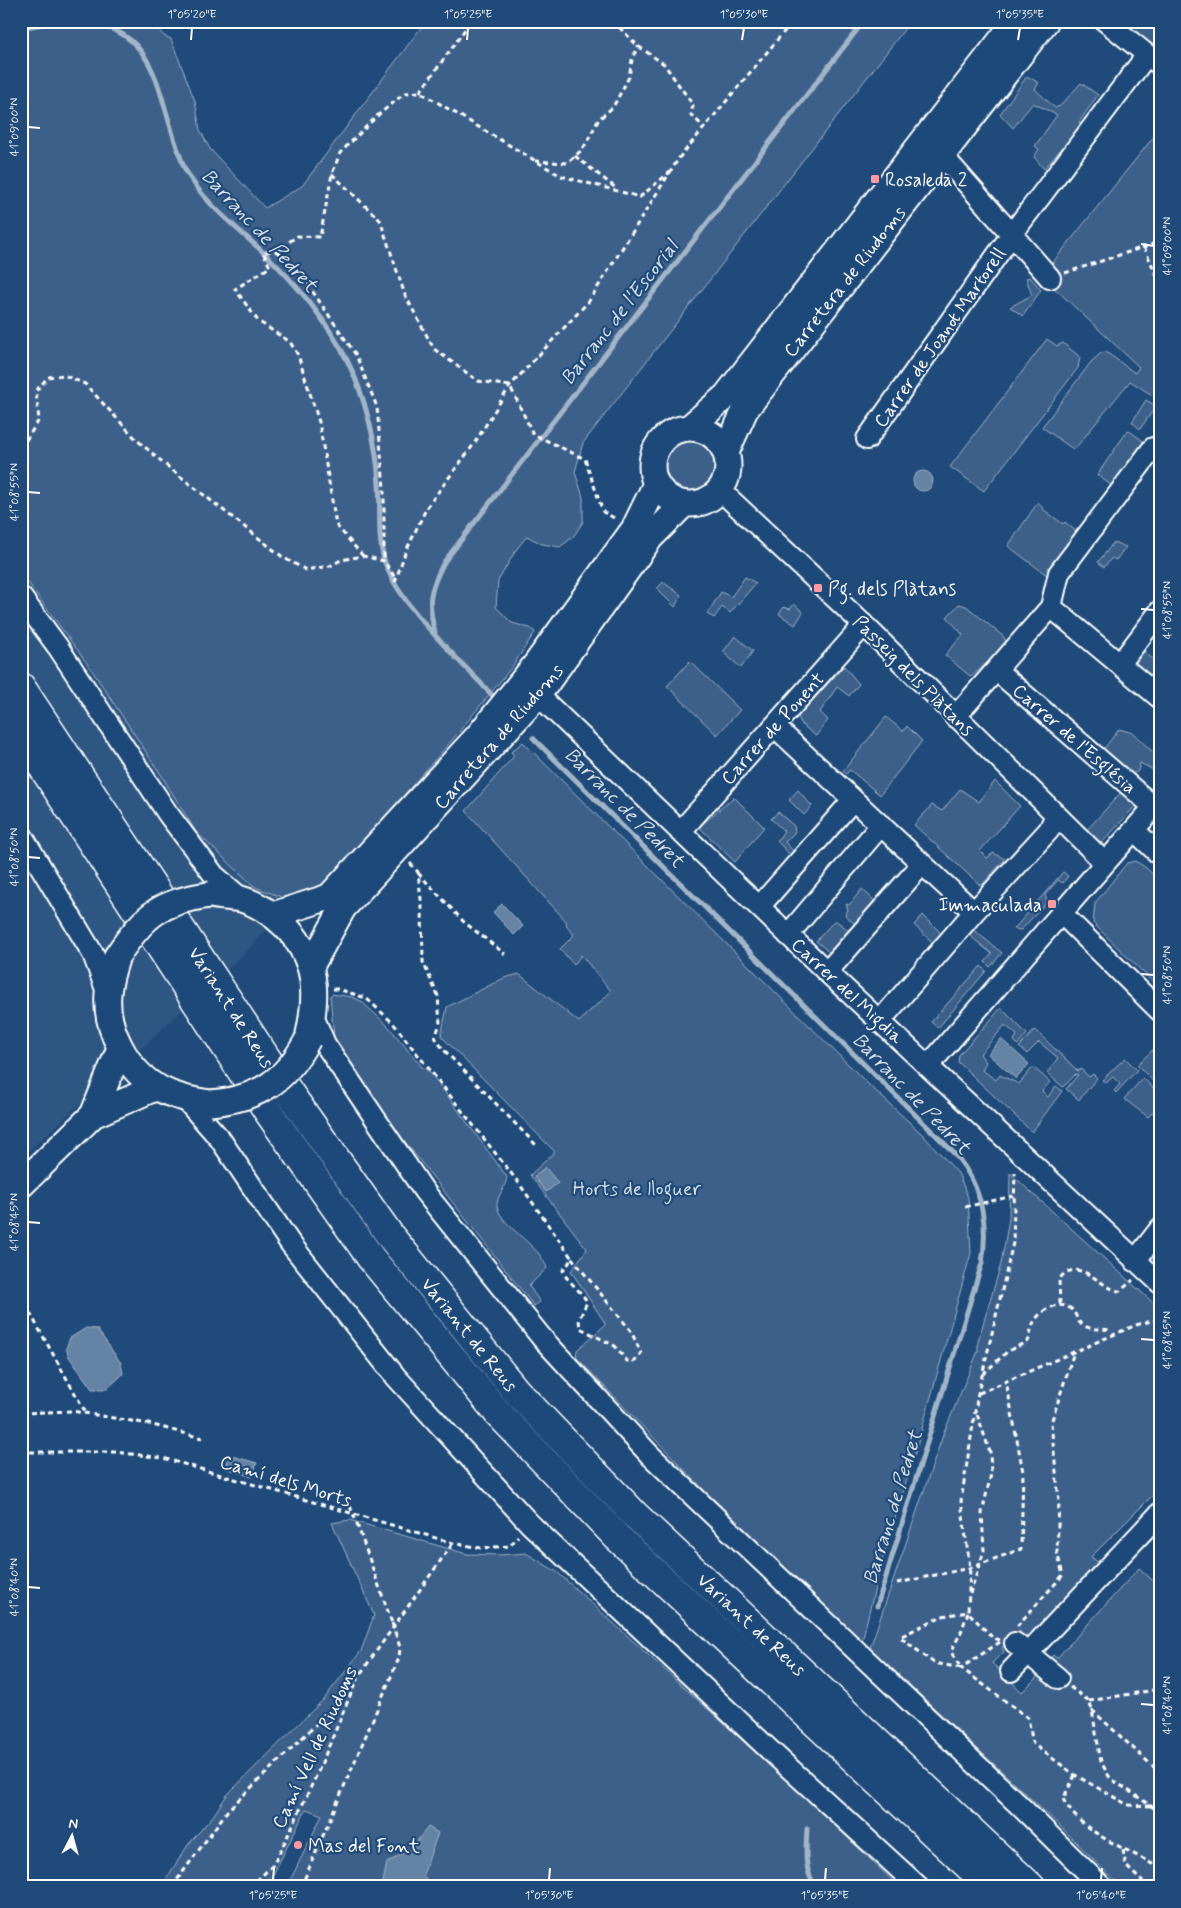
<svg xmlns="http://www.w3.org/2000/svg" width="1181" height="1908" font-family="Mynerve,sans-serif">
	<rect width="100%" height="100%" fill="#1f4a7a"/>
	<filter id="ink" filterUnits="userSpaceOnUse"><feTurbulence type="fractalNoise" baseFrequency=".02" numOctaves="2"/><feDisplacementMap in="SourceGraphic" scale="10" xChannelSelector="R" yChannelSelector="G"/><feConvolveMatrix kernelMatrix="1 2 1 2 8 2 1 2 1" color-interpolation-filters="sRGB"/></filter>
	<g filter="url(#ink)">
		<!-- built -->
		<path fill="#2e5683" d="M21,573L145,749L196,832L293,898L292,903L245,953L21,1158Z"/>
		<!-- green -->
		<path fill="#3c618b" stroke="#9eb0c5" d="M21,21H151L164,36L171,39L195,101L200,130L210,149L265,208L302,186L426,21H911L583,443L575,472L583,497V522L573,537L560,547L542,544L527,536L516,550L498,581L496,607L512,623L530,628L535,632L512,667L453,739L326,884L307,897L284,898L255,887L196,832L160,773L89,666L21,573Z
			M1105,21H1160V65Z
			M1027,76L1039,83L1035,89L1055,108L1060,106L1081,83L1098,95L1079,122L1081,126L1044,169L1034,157L1039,149L1035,146L1057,115L1033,103L1013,128L1000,114Z
			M1160,129V400L1130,381L1074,450L1042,427L1091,362L1101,353L1106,352L1135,373L1139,367L1051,285L1053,262Z
			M1030,277L1041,290L1023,316L1010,307L1032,295L1026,278Z
			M1047,339L1057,346L1063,343L1080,357L1078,368L984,491L950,467Z
			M1146,400L1156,406L1140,429L1132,422Z
			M1128,430L1146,443L1115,488L1097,475Z
			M665 466a25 25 0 1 1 50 0a25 25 0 1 1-50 0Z
			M1038,502L1044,510L1063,524L1065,522L1079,534L1048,576L1008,546Z
			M1114,542L1126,547L1116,560L1112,558L1104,567L1098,562Z
			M745,577L756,583L730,613L722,607L714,618L707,614L721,592L731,597Z
			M663,582L681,595L675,607L657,589Z
			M794,604L803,612L795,625L779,614L784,607L790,609Z
			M959,604L966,606L1004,637L1007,645L971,677L945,655L963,635L947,617Z
			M735,636L753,651L741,668L723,652Z
			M1140,648L1155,661L1160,657V666L1148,679L1131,663Z
			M690,661L740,710L717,735L667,686Z
			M844,666L859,684L849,696L837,687L820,712L828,720L816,736L802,725L798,717Z
			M886,717L903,731L907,726L922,741L880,795L850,770L846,774L843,771Z
			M1119,729L1133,733L1160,759V769L1157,772L1140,763L1138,771L1130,776L1103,750Z
			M523,742L867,1083L922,1134L958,1173L968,1197L971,1253L916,1450L881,1564L862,1641L707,1493L576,1357L577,1350L605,1325V1323L571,1271L587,1249L530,1175L555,1152L441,1036L447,1007L504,978L519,974L579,1022C589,1010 601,1003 611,991L581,955L574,965L560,949L574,935L567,927L566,921L466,811L514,756L511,752Z
			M995,781L1020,806L980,851L987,858L993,853L1005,859L981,886L914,825L932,805L942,811L960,789L979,802Z
			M1124,789L1139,802L1101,844L1086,831Z
			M798,790L812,806L804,815L789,800Z
			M734,797L764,827L735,862L699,827Z
			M778,812L794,826L795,832L785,842L798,856L795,860L777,841L784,831L771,819Z
			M1135,861L1145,867L1160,881V989L1093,923L1095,903L1127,863Z
			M1063,872L1068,876L1063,883L1058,880L1045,895L1047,902L1021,930L1014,929Z
			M862,889L878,904L857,926L845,915L848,910L846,904L849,905Z
			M923,915L941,933L932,942L914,925Z
			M835,920L851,932L831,954L816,941Z
			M974,930L1002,953L990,967L985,962L992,954L969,935Z
			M981,966L986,971L938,1028L931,1022Z
			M332,994L352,997L361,1001L388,1026L422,1067L430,1072L507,1177C506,1187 496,1197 497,1207C501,1223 529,1241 539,1254C542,1258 545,1263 547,1268L529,1286L540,1302L534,1306L388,1120L334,1037L330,996Z
			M1001,1008L1027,1034L1018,1045L1014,1041L1017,1035L1005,1025L980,1054L986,1062L982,1070L996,1080L1000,1075L1019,1084L1033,1067L1050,1082L1042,1091L1048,1097L1056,1086L1062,1091L1032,1132L958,1062L959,1055Z
			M1035,1030L1078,1071L1081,1069L1089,1077L1093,1074L1097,1078L1079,1100L1066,1089L1078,1075L1076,1074L1063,1087L1047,1073L1058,1058L1039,1042L1027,1054L1019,1047Z
			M1160,1043V1088L1137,1065Z
			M1125,1058L1137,1070L1116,1093L1114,1091L1120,1084L1113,1077L1106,1083L1102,1080Z
			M1143,1078L1160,1095V1105L1148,1117L1124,1099Z
			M1010,1173L1160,1309V1488L1091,1557L1098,1562L1031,1634L1023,1636L1019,1630L1002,1648L1004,1652L992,1663L1022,1692L1039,1675L1053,1655L1057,1658L1139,1568L1160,1587V1887H1121L1059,1825L870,1648L943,1435L978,1351V1341L1001,1264L1009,1219Z
			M350,1520L467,1554L501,1555L526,1553L557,1572L819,1810L899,1887H287L322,1815L306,1809L273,1875L259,1887H161L188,1845L213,1816L227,1795L324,1699L361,1651L374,1615L332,1523Z"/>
		<!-- water -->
		<path fill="#6583a4" stroke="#a3b5c8" d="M913 481a10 10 0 1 1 20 0a10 10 0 1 1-20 0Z
			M502,904L523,926L514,935L493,912Z
			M1001,1039L1029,1064L1016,1079L988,1054Z
			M545,1167L558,1183L546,1192L534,1177Z
			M86,1328L97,1329L121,1363L123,1374L107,1389H92L69,1357L66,1348L70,1338Z
			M229,1455L257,1463L252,1477L226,1468Z
			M428,1827L438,1833L423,1875L432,1887H382L387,1863L412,1848Z"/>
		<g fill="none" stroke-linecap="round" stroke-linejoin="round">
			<!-- stream -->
			<path stroke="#a3b5c8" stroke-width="5" d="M79,21C157,28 156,88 177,147C180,155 182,164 186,171C204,203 236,227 263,252C296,283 326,320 347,360C365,396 377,444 379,485C381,510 377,535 384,559C395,602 461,661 492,695
				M21,28L59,21
				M435,633C427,601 429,591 444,562L864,21
				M533,738L950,1149C981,1181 989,1221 982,1263L877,1606
				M807,1829C806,1849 803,1870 816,1887"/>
			<defs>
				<path id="minor" d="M1105,21L1160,65
					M942,155L1050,278
					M867,439L1012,234L1147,55
					M720,490L864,625L1105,863
					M21,597L58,647L168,814L214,875L243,900
					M1051,607L1160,698
					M1120,664L1160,611
					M996,670L1154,807
					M538,695L827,972L1160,1283
					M955,717L1051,607L1059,573L1153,448L1160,452
					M774,726L974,912
					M1134,830L1160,855
					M680,832L864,625
					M21,834L93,954L108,995
					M759,907L853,800
					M1061,913L1160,1011
					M788,935L881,825
					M827,972L922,864
					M313,1016L325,1044L424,1191L542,1338L650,1455L1019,1805L1102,1887
					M880,1021L974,912L1049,830L1056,815
					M929,1065L1160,800
					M185,1099L220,1139L290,1243L396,1377L530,1524L775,1755L919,1887
					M1135,1261L1160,1229
					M1015,1643L1058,1678
					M1011,1671L1160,1513"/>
				<path id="major" d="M690,427L726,396L1016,21
					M652 466a38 38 0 1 1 76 0a38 38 0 1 1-76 0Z
					M726,452L745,410L1046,21
					M210,895C220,897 231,897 241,899C256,903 273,914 284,925C318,959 318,994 308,1039
					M273,915L329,897L478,736L536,664L634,529L656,484
					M117,956C113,968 109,981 108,994C105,1028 127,1071 158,1088C175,1097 191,1100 210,1103
					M311,966L343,908L538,695L650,538L684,504
					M93,1115L120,1048
					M21,1185L93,1115L157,1087"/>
				<path id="highway" d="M21,687L290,1094L391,1237L516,1391L635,1515L1031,1887
					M21,734L269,1113L371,1258L497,1412L617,1537L991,1887"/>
			</defs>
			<!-- minor casing -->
			<use href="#minor" stroke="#fff" stroke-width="24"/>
			<!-- major casing -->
			<use href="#major" stroke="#fff" stroke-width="29"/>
			<!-- highway casing -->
			<use href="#highway" stroke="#fff" stroke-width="31"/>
			<!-- path -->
			<path stroke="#fff" stroke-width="3" stroke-dasharray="5 4" stroke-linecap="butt" d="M613,21L638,46L664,64L693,105L691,115L704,127
				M420,92L471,21
				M575,156L617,189
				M535,161L567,163L583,149L599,119L613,107L629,77L632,60L638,46
				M332,174L380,220L405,295L434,349L478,381L510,386L533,434L585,459L603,512L616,519
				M1153,244L1160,235
				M1144,247L1160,283
				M277,251L302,276L356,355L377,407L384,488V561
				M1065,273L1153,244L1160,245
				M21,448L39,420L36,391L48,377L64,375L85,384L137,440L167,466L284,558L306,570L330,566L341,560L363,556L384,561L396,579
				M363,556L336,525L319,422L298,355L290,342L258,321L235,289L270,267L263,252L277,251L297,236L320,237L332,174L340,153L377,116L405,93L420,92L561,176L640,197L670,172
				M395,582L405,553L427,507L474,444L510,386L589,301L679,158L793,21
				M410,863L418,872L422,908L423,962L438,996L440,1024L435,1037L443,1049L536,1145
				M418,873L464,922L505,954
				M333,989H338L366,998L393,1023L518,1182L571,1257L569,1263L563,1270C564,1279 582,1291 587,1302L579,1320L580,1328L615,1346L627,1361H635L641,1353L631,1331L571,1257
				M965,1207L1013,1196
				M21,1297L86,1413
				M1060,1304L1059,1279C1080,1254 1101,1290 1120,1291L1133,1280
				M983,1374L1008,1351L1028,1341C1031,1336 1030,1331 1032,1326C1038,1311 1056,1300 1070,1308C1076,1312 1076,1319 1081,1324C1090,1331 1102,1328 1112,1330
				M979,1393L1136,1325L1160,1319
				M21,1413L72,1411L149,1424L202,1438
				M21,1452H116L163,1458L453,1543L481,1548L510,1546L518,1536
				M357,1524L392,1623
				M897,1583L970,1568L1021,1549L1023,1472L1006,1381
				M970,1594L984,1551L982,1513L991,1474L990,1452L976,1411
				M968,1612L961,1632L951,1652L961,1668L934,1663L900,1637L942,1616Z
				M1017,1626L1063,1575L1057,1552L1059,1501L1051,1423L1074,1352
				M1000,1640L993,1638L968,1612L970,1568L961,1501L978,1393L1013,1243L1015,1172
				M1000,1642L961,1668L1028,1718L1033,1744L1075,1775L1128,1805L1151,1806
				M1070,1687L1089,1701L1092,1710L1101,1762L1110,1778L1160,1812
				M1089,1701L1160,1689
				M1092,1710L1160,1773
				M1155,1768L1160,1764
				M1075,1775L1063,1799C1083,1836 1127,1847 1160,1869
				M1123,1850L1126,1866L1148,1887
				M172,1887L228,1810L328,1713L354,1681
				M250,1887L273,1865L279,1854L318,1772L358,1677L453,1543
				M301,1887L399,1658L400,1647L396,1635"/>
			<!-- minor -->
			<use href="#minor" stroke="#1f4a7a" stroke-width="20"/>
			<!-- major -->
			<use href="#major" stroke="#1f4a7a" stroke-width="25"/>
			<!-- highway -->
			<use href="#highway" stroke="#1f4a7a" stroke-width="28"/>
			<defs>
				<path id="major-bridge" d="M117,956C144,915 161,901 210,895
					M210,1103C258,1099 285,1082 308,1039"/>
			</defs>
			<!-- major-bridge casing -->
			<use href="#major-bridge" stroke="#fff" stroke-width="29" stroke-linecap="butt"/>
			<!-- path-bridge -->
			<path stroke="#fff" stroke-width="3" stroke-dasharray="5 4" stroke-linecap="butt" d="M350,1506L357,1524
				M392,1623L396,1635"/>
			<!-- major-bridge -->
			<use href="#major-bridge" stroke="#1f4a7a" stroke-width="25"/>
		</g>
	</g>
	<!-- ticks -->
	<path fill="none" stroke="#fff" stroke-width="2" d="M191,40L192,28M467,40L468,28M742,40L744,28M1018,40L1020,28M28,127L40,128M1141,244L1154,246M28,492L40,493M1141,609L1154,610M28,857L40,858M1141,974L1154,975M28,1222L40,1223M1141,1339L1154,1340M28,1587L40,1588M1141,1704L1154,1705M273,1880L274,1868M549,1880L550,1868M825,1880L826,1868M1101,1880L1102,1868"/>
	<!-- markers -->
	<g fill="#ff9aa2" stroke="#1f4a7a" stroke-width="2">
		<rect x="870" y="174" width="10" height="10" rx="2.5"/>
		<rect x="813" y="583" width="10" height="10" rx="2.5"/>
		<rect x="1047" y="899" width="10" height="10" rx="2.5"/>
		<circle cx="298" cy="1845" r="5"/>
	</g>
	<g text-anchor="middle" stroke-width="4.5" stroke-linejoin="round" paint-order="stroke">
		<!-- poi labels -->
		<g font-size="19" fill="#fff" stroke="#1f4a7a" text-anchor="start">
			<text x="885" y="186">Rosaleda 2</text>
			<text x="828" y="595">Pg. dels Plàtans</text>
			<text x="1042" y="911" text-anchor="end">Immaculada</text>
			<text x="308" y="1852">Mas del Font</text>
		</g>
		<!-- street labels -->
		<g font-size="19" fill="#fff" stroke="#1f4a7a">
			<text transform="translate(844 281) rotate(-52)" y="7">Carretera de Riudoms</text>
			<text transform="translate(939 337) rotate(-55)" y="7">Carrer de Joanot Martorell</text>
			<text transform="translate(914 675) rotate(45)" y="7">Passeig dels Plàtans</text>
			<text transform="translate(772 728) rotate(-48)" y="7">Carrer de Ponent</text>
			<text transform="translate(498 736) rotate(-49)" y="7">Carretera de Riudoms</text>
			<text transform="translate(1075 738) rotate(41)" y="7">Carrer de l'Església</text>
			<text transform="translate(848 990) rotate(43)" y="7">Carrer del Migdia</text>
			<text transform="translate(232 1007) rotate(57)" y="7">Variant de Reus</text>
			<text transform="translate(470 1334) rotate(51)" y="7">Variant de Reus</text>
			<text transform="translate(286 1480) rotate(17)" y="7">Camí dels Morts</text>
			<text transform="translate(752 1624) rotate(43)" y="7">Variant de Reus</text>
			<text transform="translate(314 1747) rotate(-65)" y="7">Camí Vell de Riudoms</text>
		</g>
		<!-- park labels -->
		<g font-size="19" fill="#d8dfe8" stroke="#1f4a7a">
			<text x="637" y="1195">Horts de lloguer</text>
		</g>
		<!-- water labels -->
		<g font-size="20" font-style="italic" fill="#d8e0e8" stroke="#1f4a7a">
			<text transform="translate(260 230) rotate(47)" y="7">Barranc de Pedret</text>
			<text transform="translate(619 312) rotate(-52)" y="7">Barranc de l'Escorial</text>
			<text transform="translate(625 807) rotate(45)" y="7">Barranc de Pedret</text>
			<text transform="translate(912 1093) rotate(46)" y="7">Barranc de Pedret</text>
			<text transform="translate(892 1507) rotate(-73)" y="7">Barranc de Pedret</text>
		</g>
	</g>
	<!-- margin -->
	<rect width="1181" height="1908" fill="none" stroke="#1f4a7a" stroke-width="55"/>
	<!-- north arrow -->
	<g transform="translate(72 1836) rotate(6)" stroke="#1f4a7a" stroke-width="4" paint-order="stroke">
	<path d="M0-4L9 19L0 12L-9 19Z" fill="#ffffff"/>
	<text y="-8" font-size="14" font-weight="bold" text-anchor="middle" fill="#ffffff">N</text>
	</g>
	<rect x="28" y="28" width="1126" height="1852" fill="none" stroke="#fff" stroke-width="2"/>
	<g font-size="12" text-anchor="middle" fill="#fff">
		<text x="192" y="18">1°05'20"E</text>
		<text x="468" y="18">1°05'25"E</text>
		<text x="744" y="18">1°05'30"E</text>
		<text x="1020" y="18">1°05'35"E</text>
		<text transform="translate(14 127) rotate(-90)" y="4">41°09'00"N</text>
		<text transform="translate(1167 246) rotate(-90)" y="4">41°09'00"N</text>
		<text transform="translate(14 492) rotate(-90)" y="4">41°08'55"N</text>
		<text transform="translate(1167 610) rotate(-90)" y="4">41°08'55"N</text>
		<text transform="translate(14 857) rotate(-90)" y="4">41°08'50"N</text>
		<text transform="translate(1167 975) rotate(-90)" y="4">41°08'50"N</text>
		<text transform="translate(14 1222) rotate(-90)" y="4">41°08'45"N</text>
		<text transform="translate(1167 1340) rotate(-90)" y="4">41°08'45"N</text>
		<text transform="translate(14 1587) rotate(-90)" y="4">41°08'40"N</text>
		<text transform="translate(1167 1705) rotate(-90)" y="4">41°08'40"N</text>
		<text x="273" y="1899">1°05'25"E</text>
		<text x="549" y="1899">1°05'30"E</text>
		<text x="825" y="1899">1°05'35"E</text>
		<text x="1101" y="1899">1°05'40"E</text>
	</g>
</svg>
